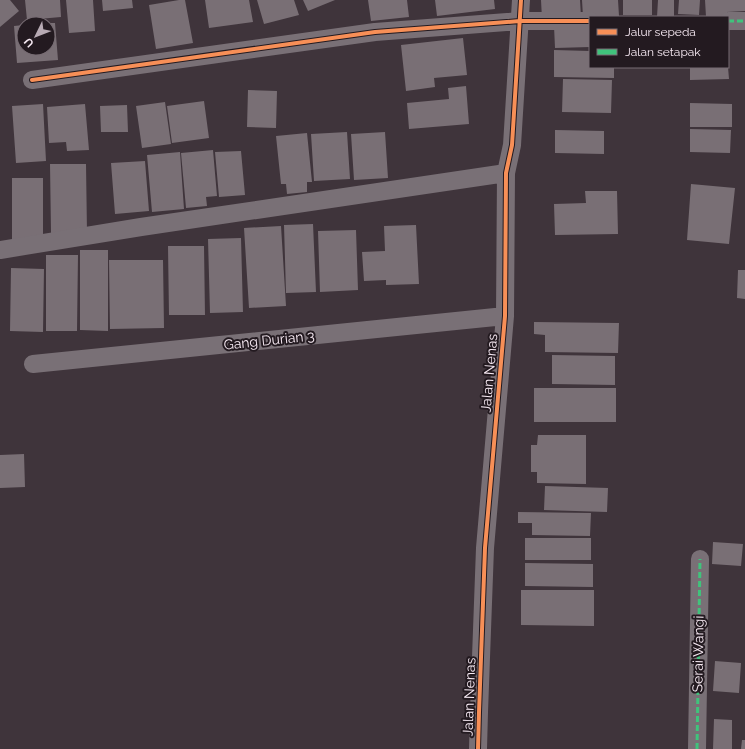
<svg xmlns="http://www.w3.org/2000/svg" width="745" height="749" font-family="Raleway,sans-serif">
	<rect width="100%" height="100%" fill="#3f343b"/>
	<!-- building -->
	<path fill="#796f75" d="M0,0H10L19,11L0,27Z
		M25,0H60L61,17L27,20Z
		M66,0H93L95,31L69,33Z
		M102,0H132L133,8L103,11Z
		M179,0H185L193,43L156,49L149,5Z
		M205,0H249L253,22L209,28Z
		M257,0H294L299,15L264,24Z
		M303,0H335L308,11Z
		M368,0H407L409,17L371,21Z
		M435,0H494L495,9L437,16Z
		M541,0H580L581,17L542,19Z
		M582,0H618L619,16L583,17Z
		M623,0H652V15H623Z
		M658,0H674V17H657Z
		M679,0H700L699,15L678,14Z
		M705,0H745V11L727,12V17H706Z
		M48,23H55L58,60L17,63L14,26L24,25V48H48Z
		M590,25V47L555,48L554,26Z
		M463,38L467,75L434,78L435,87L406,91L401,45Z
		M554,50L590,51V67H614V78L554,77Z
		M690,67H728L729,79L690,80Z
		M563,79L612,80L611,113L562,112Z
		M466,86L469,124L409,129L407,103L449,99L448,88Z
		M248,90L277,91L276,128L247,127Z
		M204,101L209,138L172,143L167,106Z
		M165,102L171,144L142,148L136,106Z
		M690,103L732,104V127H690Z
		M43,104L46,161L16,163L12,106Z
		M85,104L89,150L67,151L66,142L49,143L47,107Z
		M127,105L128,132H101L100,106Z
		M690,129L731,130L730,153L690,152Z
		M555,130L604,131V154L555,153Z
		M347,132L350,179L314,181L311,134Z
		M385,132L388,178L354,180L351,134Z
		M307,133L312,182H307V192L287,194L286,184H281L276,136Z
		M213,150L217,196L206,197L207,206L186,208L181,153Z
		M241,151L245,195L219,197L215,152Z
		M180,152L184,209L152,212L147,155Z
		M145,161L149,211L115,214L111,163Z
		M50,164H86L87,233H51Z
		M12,178H43V240H12Z
		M691,184L735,188L729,244L687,240Z
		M585,191H617L618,234L555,235L554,204L586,203Z
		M313,224L316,292L286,293L284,225Z
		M416,225L419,284L386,285V280L364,281L362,252L385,251L384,226Z
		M281,226L286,306L249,308L244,228Z
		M356,230L358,290L320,292L318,231Z
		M241,238L243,312L210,313L208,239Z
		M168,246H204L205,315H169Z
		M80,250H108V331L80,330Z
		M46,255H78L77,331H46Z
		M109,260H163L164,328L110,329Z
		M11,268L44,269L43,332L10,331Z
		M738,270H745V299L737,298Z
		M534,322L619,323L618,353L545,352V335L534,334Z
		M552,355L615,356V385L552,384Z
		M534,388H616V422H534Z
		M538,435H586V484L537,483V472H531V445H537Z
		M24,454L25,487L0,488V455Z
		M545,486L608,488L607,512L544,510Z
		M518,512L591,513L590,536L532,535V523H518Z
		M525,538H591V560H525Z
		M713,542L743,544L741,566L712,564Z
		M525,563L593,564V587L525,586Z
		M521,590H594V626L521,625Z
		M715,661L741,663L739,693L713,691Z
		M714,719L732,720V749H713Z
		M742,740H745V749H741Z"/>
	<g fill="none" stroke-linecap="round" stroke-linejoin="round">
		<!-- street -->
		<path stroke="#797076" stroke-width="18" d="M728,21H745
			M32,80L375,32L520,21H590
			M0,250L141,227L506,173
			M33,364L505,316
			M478,749L479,712L485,548L505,316L506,173L512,145L521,0
			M697,749L700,559"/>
		<!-- quiet -->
		<path stroke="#40c37c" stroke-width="3" stroke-dasharray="6 3" stroke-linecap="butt" d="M728,21H745
			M697,749L700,559"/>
		<defs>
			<path id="cycleway" d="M32,80L375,32L520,21H590
				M478,749L479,712L485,548L505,316L506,173L512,145L521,0"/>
		</defs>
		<!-- cycleway casing -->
		<use href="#cycleway" stroke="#231a20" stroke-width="6"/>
		<!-- cycleway -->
		<use href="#cycleway" stroke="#f78f57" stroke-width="4"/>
	</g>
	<g text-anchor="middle" stroke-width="4" stroke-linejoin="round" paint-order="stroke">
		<!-- street labels -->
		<g font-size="14" fill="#f7eaf3" stroke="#231a20">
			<text transform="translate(269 340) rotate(-6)" y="5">Gang Durian 3</text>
			<text transform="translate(489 373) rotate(-85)" y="5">Jalan Nenas</text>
			<text transform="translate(698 654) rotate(-89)" y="5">Serai Wangi</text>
			<text transform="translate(469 697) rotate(-88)" y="5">Jalan Nenas</text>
		</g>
	</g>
	<!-- legend -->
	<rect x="589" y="16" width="140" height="52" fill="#231a20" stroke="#786d74"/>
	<rect x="597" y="29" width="20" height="6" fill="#f78f57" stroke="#786d74"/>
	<text x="625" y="36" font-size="12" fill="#f7eaf3">Jalur sepeda</text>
	<rect x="597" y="49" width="20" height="6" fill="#40c37c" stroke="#786d74"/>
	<text x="625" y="56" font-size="12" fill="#f7eaf3">Jalan setapak</text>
	<!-- north arrow -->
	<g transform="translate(36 36) rotate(227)"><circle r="19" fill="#231a20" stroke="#786d74"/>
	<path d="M0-3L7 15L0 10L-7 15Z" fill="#b7aab3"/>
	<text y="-6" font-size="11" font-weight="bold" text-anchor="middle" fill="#f7eaf3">U</text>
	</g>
</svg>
